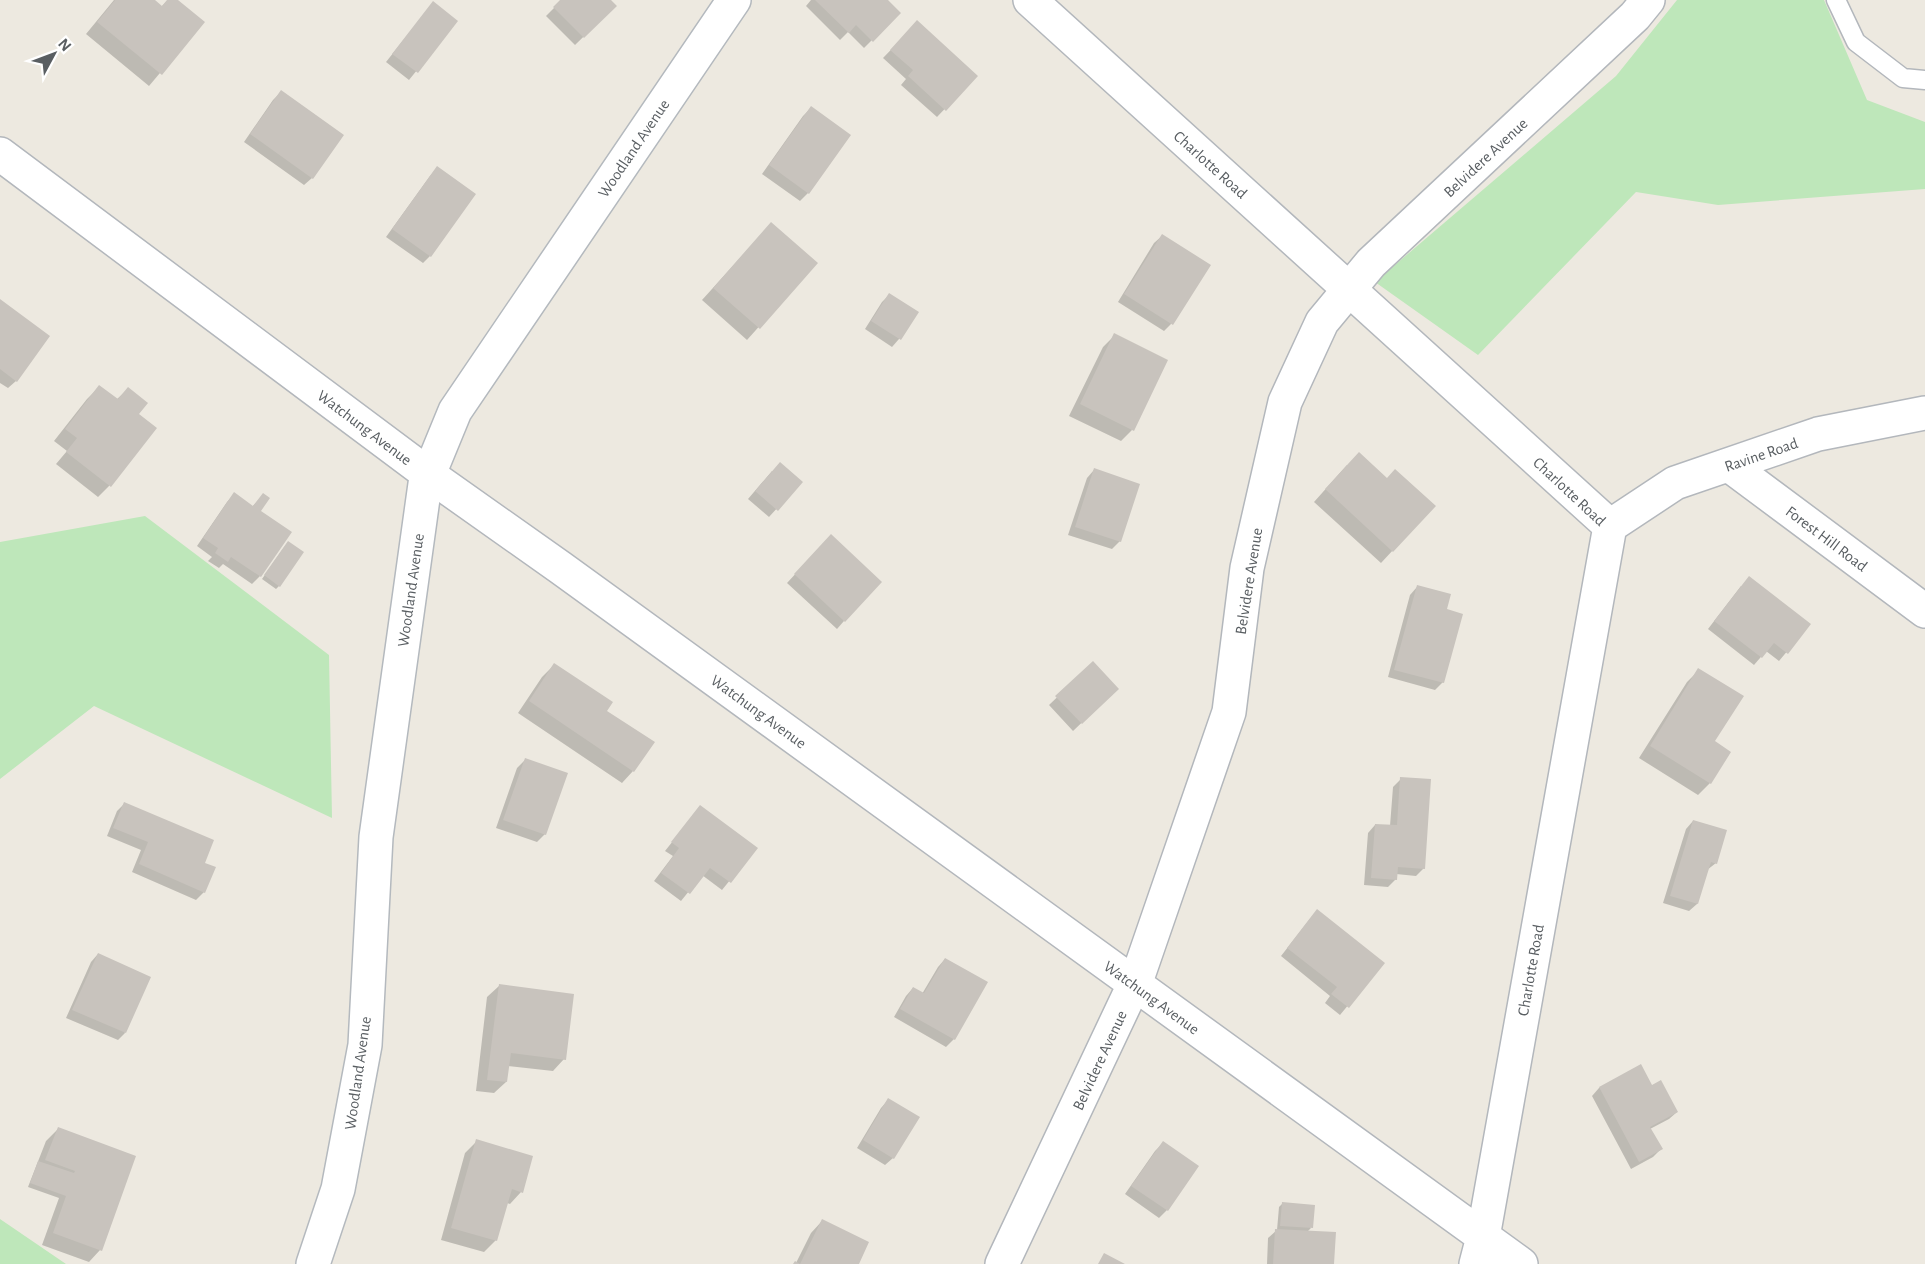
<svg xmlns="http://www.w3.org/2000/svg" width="1925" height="1264" font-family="'Alegreya Sans',sans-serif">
	<rect width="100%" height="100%" fill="#ede9e0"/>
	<!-- green -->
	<path fill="#bee7ba" d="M1677,0H1824L1867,100L1925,122V189L1718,205L1636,192L1478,355L1375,282L1616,76Z
		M145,516L329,655L332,818L94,706L0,779V542Z
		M0,1219L66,1264H0Z"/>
	<!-- shadow -->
	<path fill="#0003" d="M114,0H153L161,7L168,0H176L203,22L149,86L86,34Z
		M562,0H609L615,6L575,45L546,16Z
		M811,0H886L899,13L864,48L848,32L840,40L806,6Z
		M433,3L456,22L409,80L386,62Z
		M910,30L976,76L937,117L901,85L906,79L883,58Z
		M281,92L312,178L304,185L244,142L273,100Z
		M811,108L808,193L800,201L762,174L803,116Z
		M437,168L430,256L423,263L386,237L430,176Z
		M771,224L816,263L747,340L702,300Z
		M1162,236L1171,324L1164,331L1118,302L1154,243Z
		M889,295L917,312L899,339L892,347L865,329L882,302Z
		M0,301L16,381L8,388L0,383Z
		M1115,335L1132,430L1121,441L1069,416L1103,347Z
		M99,387L116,400L128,389L137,414L109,486L98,497L56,464L67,451L54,441L87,399Z
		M1347,465L1387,479L1434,506L1381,563L1314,502Z
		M1094,470L1120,541L1112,549L1068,535L1087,478Z
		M772,471L801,482L769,517L748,499Z
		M234,494L252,507L263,495L259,511L260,576L252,584L223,564L219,568L208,561L212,557L197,546L227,502Z
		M823,544L844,621L837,629L787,583Z
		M285,546L279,586L276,589L262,579Z
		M1741,586L1809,625L1779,661L1766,651L1754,665L1708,629Z
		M1417,587L1445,610L1443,682L1435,690L1388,677L1410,595Z
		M1093,663L1117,689L1073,731L1049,705Z
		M554,665L605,711L633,771L622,783L518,713L542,677Z
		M1699,670L1713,741L1729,752L1710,783L1698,795L1639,758L1687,682Z
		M525,760L545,834L537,842L496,828L517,768Z
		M1401,779L1424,868L1416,876L1396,874V879L1388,887L1364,885L1368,833L1375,825L1390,826L1393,787Z
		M124,804L203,864L204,892L196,900L132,872L141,850L107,836L117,811Z
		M700,807L756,848L722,890L702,875L681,901L654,881L673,856L665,851Z
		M1693,821L1716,863L1707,870L1697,904L1689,911L1663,903L1686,829Z
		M1310,919L1383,963L1340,1015L1325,1003L1330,996L1281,956Z
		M98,954L125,1033L118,1040L66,1018L91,962Z
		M945,959L954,1039L946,1047L894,1017L906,996L913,988L922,994L938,967Z
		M499,986L564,1059L553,1071L508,1066L506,1082L494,1093L476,1091L487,997Z
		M1640,1066L1651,1087L1677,1112L1669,1119L1650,1129L1661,1149L1653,1157L1631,1169L1592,1096L1599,1088Z
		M888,1100L893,1158L885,1165L857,1148L881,1108Z
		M58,1129L135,1157L100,1250L89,1262L42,1245L59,1198L28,1187L46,1141Z
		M477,1141L521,1192L510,1204L507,1203L496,1240L484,1252L441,1240L465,1153Z
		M1163,1143L1197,1167L1167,1210L1159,1218L1125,1194L1155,1151Z
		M1283,1203L1311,1228L1307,1232L1332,1264H1267L1268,1238L1277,1230L1279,1207Z
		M822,1221L857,1264H794L796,1263L811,1233Z"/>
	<!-- building -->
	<path fill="#c8c3bd" d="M115,0H155L162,6L167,0H178L205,22L162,75L97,22Z
		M560,0H611L617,6L584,38L553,7Z
		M815,0H888L901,13L873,42L856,25L849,33Z
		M433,1L458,21L418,73L392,54Z
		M917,20L978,76L946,111L908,76L913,70L890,50Z
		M281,90L344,135L313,179L250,134Z
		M811,106L851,135L809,194L769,165Z
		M437,166L476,194L431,257L392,229Z
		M771,222L818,263L760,329L713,288Z
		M1162,234L1211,265L1173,325L1124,294Z
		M889,293L919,312L901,340L871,321Z
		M0,299L50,336L17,382L0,369Z
		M1114,333L1168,360L1134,431L1080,404Z
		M99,385L118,399L128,387L148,403L139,414L157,428L111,487L66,452L77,438L65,429Z
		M1359,452L1387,478L1395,469L1436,506L1393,552L1325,489Z
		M780,462L803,482L778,511L755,491Z
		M1094,468L1140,484L1121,542L1075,527Z
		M234,492L253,506L263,493L270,498L261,511L292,532L261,577L231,557L228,562L215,553L218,548L203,538Z
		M831,534L882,582L845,622L794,574Z
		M288,541L304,552L280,587L264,575Z
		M1749,576L1811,624L1788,654L1774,643L1762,658L1714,621Z
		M1417,585L1451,594L1447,609L1463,614L1444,683L1394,670Z
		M1093,661L1119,689L1082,724L1055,696Z
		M554,663L613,702L607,711L655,742L634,772L529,701Z
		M1698,668L1744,696L1715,741L1731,752L1711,784L1650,746Z
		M525,758L568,773L546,835L503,820Z
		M1400,777L1431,779L1425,869L1398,867L1397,880L1371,878L1375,824L1397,825Z
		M124,802L214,840L205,863L216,867L205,893L139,864L148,842L113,828Z
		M700,805L758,848L731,883L710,868L690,894L661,873L679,848L671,842Z
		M1693,820L1727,830L1717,864L1711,862L1698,904L1670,896Z
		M1317,909L1385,963L1349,1008L1331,994L1337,987L1287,948Z
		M98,953L151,977L126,1033L72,1010Z
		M945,958L988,982L955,1040L900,1009L913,987L924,993Z
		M499,984L574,994L566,1060L511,1053L507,1082L487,1080Z
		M1641,1064L1652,1085L1661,1080L1678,1112L1650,1127L1663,1149L1639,1162L1599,1087Z
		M888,1098L920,1117L894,1159L863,1140Z
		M58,1127L136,1156L102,1251L53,1233L66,1196L30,1183L38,1161L74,1173L75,1171L45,1160Z
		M476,1139L533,1156L523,1193L512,1189L497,1241L451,1228Z
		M1163,1141L1199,1166L1168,1211L1131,1186Z
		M1282,1202L1315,1205L1313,1228L1280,1226Z
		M822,1219L869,1242L859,1264H793L795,1261L800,1264Z
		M1275,1229L1336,1232L1334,1264H1273Z
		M1104,1253L1125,1264H1098Z"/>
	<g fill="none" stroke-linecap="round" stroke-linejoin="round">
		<defs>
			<path id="lane" d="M1836,0L1856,42L1903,78L1925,80"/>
			<path id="street" d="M1030,0L1610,526L1483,1237L1476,1264
				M0,154L428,474L561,568L1521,1264
				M1729,465L1925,611
				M1610,526L1675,483L1818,434L1925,413
				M1002,1264L1138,976L1229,712L1247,568L1285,402L1322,322L1371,263L1635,16L1648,0"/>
			<path id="secondary" d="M313,1264L338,1189L365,1045L376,837L425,484L455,411L734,0"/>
		</defs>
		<!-- lane casing -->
		<use href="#lane" stroke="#b3b7bc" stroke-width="21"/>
		<!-- street casing -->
		<use href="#street" stroke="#b3b7bc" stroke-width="36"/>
		<!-- secondary casing -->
		<use href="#secondary" stroke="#b4b9be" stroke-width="36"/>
		<!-- lane -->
		<use href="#lane" stroke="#fff" stroke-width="18"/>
		<!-- street -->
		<use href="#street" stroke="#fff" stroke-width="33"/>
		<!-- secondary -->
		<use href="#secondary" stroke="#fff" stroke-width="33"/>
	</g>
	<g text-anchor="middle" stroke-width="4.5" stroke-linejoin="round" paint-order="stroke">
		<!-- street labels -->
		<g font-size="16" fill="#595e62" stroke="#fff">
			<text transform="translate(633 148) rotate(-56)" y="6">Woodland Avenue</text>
			<text transform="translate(1485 157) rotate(-43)" y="6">Belvidere Avenue</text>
			<text transform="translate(1211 164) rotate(42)" y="6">Charlotte Road</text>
			<text transform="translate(365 427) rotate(37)" y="6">Watchung Avenue</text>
			<text transform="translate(1761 454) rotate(-19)" y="6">Ravine Road</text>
			<text transform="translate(1570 491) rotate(43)" y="6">Charlotte Road</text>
			<text transform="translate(1827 538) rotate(37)" y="6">Forest Hill Road</text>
			<text transform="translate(1248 581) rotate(-81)" y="6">Belvidere Avenue</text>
			<text transform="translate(410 590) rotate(-82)" y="6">Woodland Avenue</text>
			<text transform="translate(759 711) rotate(36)" y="6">Watchung Avenue</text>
			<text transform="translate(1530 970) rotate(-80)" y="6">Charlotte Road</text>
			<text transform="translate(1152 997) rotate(36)" y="6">Watchung Avenue</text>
			<text transform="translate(1099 1060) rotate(-65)" y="6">Belvidere Avenue</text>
			<text transform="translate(357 1073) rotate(-82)" y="6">Woodland Avenue</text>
		</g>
	</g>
	<!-- north arrow -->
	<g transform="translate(54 54) rotate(49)" stroke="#ffffff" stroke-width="4.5" paint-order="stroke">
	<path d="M0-4.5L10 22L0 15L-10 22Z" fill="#595e62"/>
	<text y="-9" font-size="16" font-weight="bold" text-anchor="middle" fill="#595e62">N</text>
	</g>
</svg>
